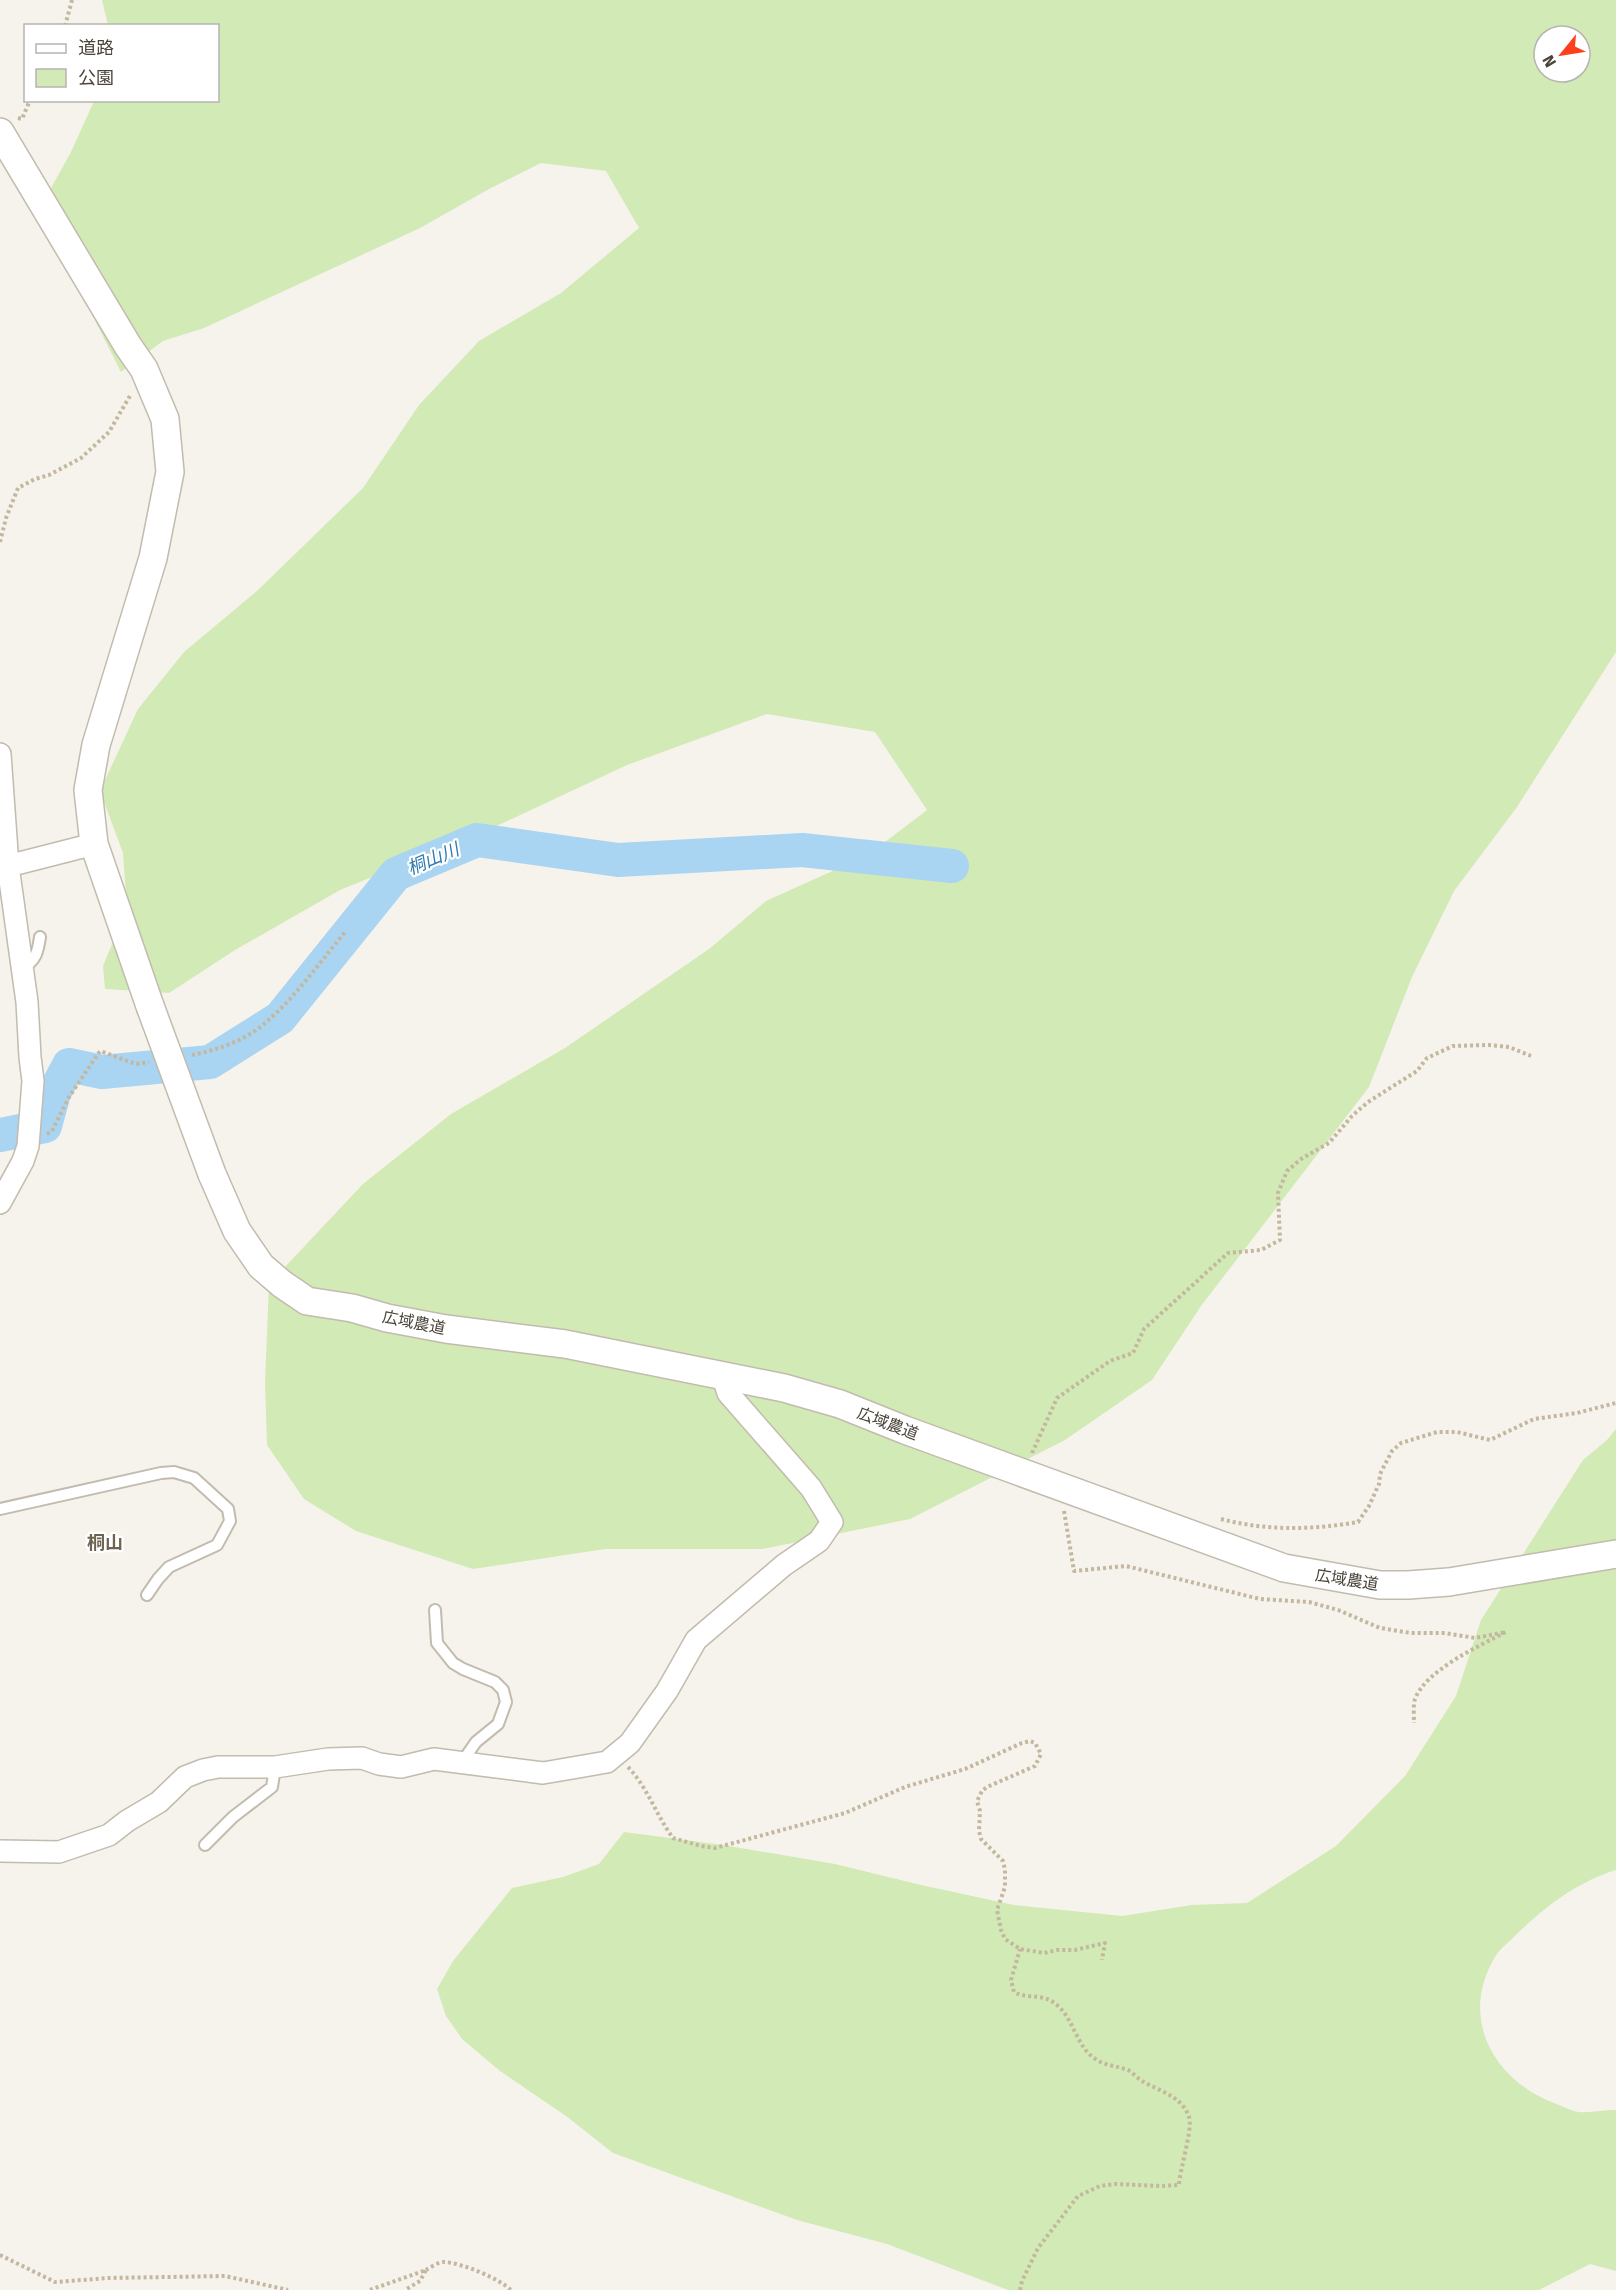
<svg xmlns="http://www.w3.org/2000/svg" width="1616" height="2290" font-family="'Fira Sans','Noto Sans JP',sans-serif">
	<rect width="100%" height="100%" fill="#f6f3ec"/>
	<!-- green -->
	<path fill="#d2eab5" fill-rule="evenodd" d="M102,0H1616V652L1517,807L1454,891L1412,977L1369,1087L1201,1306L1152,1380L1065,1440L910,1519L763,1549H605L473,1569L356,1531L304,1499L267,1445L265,1382L269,1284L363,1184L451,1114L565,1048L709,949L766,901L868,855L927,810L875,732L767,714L627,765L488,830L340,890L235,950L169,993L105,989L103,966L127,908L123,853L100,791L138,709L184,652L258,590L363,488L419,405L479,341L561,293L639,228L606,171L541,163L489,189L420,228L204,328L163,341L121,372L69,269L46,197L71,152L94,101L218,100V26L108,25ZM1544,36H1580V72H1544Z
		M1616,1429V1870C1576,1882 1539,1911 1511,1940C1505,1945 1499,1950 1495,1957C1459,2017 1492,2079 1554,2103C1562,2106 1571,2111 1579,2112C1591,2113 1604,2110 1616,2110V2271L1590,2264L1539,2290H1008L887,2244L797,2220L613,2153L566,2116L500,2071L462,2039L446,2016L437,1989L453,1961L512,1888L563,1877L599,1864L624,1832L723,1845L835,1864L921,1885L1014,1905L1122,1916L1192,1905L1247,1903L1336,1846L1405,1776L1456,1696L1481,1620L1583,1460L1607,1440Z"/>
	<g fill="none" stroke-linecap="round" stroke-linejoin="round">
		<!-- river -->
		<path stroke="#a9d4f2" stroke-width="34" d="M0,1135L45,1126L54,1093L69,1065L102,1072L210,1062L280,1018L396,874L477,840L618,860L802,850L952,866"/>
		<defs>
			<path id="service" d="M23,967C36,961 38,951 40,937
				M0,1509L161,1473L174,1472L194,1478L228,1509L230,1521L217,1545L169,1567L158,1579L147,1595
				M435,1610L437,1643L453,1663L463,1669L495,1682L503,1690L506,1702L498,1724L476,1742L462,1762
				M205,1845L233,1817L272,1787L275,1767"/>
			<path id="minor" d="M0,754L8,866L27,1002L30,1057L33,1081L28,1146L23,1161L0,1203
				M8,866L94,844
				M0,1851L59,1852L109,1835L127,1821L159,1802L185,1777L203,1770L218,1767H275L328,1759L362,1758L379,1764L401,1767L434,1759L543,1773L607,1762L630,1743L667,1691L696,1640L784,1565L819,1541L832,1522L811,1488L728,1393L722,1374"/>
			<path id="tertiary" d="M0,132L128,346L144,369L165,419L170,472L153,558L96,745L88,790L94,844L150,1006
				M212,1174L237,1231L261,1266L282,1284L307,1301L352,1308L387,1318L446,1329L565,1344L784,1388L840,1404L905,1430L1284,1568L1380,1585H1408L1449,1582L1616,1554"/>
		</defs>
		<!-- service casing -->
		<use href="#service" stroke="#c2bbae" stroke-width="14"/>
		<!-- minor casing -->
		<use href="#minor" stroke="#c2bbae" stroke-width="24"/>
		<!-- tertiary casing -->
		<use href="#tertiary" stroke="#c2bbae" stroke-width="30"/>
		<!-- path -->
		<path stroke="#c4b79f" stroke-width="4" stroke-dasharray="3 3" stroke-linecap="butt" d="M65,26L72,0
			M18,118L22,119L30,100
			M0,542L6,518L18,488L35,479L49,475L81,458L109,432L131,394
			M192,1055C217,1050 244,1041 264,1024C295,998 320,962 346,931
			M47,1134L52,1131L69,1097L100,1051L136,1064L149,1062
			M1032,1453L1057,1398L1110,1361L1133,1353L1144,1329L1228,1253L1261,1250L1280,1240L1278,1193L1287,1171L1301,1159L1329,1143L1352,1116L1368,1102L1417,1071L1427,1058L1453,1046L1489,1045L1509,1047L1531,1056
			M1064,1511L1074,1571L1126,1566L1260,1599L1309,1602L1338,1610L1380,1628L1411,1633H1445L1475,1638L1506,1632C1479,1646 1426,1670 1415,1699C1413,1706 1414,1716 1414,1723
			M1221,1519C1266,1531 1312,1530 1358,1522L1369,1506L1379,1484L1380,1474L1392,1451L1401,1443L1437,1432H1457L1490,1440L1534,1419L1577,1413L1616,1403
			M628,1767C648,1788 656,1815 673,1838L701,1846L715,1848L845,1813L905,1787L965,1769L1022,1743L1030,1741L1035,1743L1041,1754L1035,1766L987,1787L982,1791L977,1801L980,1811L979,1831L981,1839L1003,1861L1005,1870V1887L997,1910L1001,1930L1005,1939L1020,1949L1044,1953L1057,1950H1075L1105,1943L1102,1960
			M0,2255L55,2282L109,2278L225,2276L288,2290
			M426,2270C431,2267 438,2262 444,2262C462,2263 498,2278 511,2290
			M370,2290L426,2270L420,2281L405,2290
			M1020,2290L1022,2281L1038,2248L1078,2196L1100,2186L1115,2184L1161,2186L1179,2185C1180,2168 1193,2129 1189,2117C1182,2096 1159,2091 1142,2081C1137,2078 1133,2073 1128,2070C1117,2066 1107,2066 1097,2060C1076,2048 1075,2020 1057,2005C1042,1992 1029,2000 1014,1992L1011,1980L1020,1949"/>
		<!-- service -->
		<use href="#service" stroke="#fff" stroke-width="10"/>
		<!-- minor -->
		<use href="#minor" stroke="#fff" stroke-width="21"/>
		<!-- tertiary -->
		<use href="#tertiary" stroke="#fff" stroke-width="27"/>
		<defs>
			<path id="tertiary-bridge" d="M150,1006L212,1174"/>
		</defs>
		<!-- tertiary-bridge casing -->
		<use href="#tertiary-bridge" stroke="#c2bbae" stroke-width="30" stroke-linecap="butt"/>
		<!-- tertiary-bridge -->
		<use href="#tertiary-bridge" stroke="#fff" stroke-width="27"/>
	</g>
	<g text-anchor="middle" stroke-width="4.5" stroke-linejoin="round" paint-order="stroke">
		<!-- street labels -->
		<g font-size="16" fill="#4b4439" stroke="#fff">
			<text transform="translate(414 1322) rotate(11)" y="6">広域農道</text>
			<text transform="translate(888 1423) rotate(21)" y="6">広域農道</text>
			<text transform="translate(1347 1579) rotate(9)" y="6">広域農道</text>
		</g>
		<!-- water labels -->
		<g font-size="18" font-style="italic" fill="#2e7ab2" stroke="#fff">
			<text transform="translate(433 859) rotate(-23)" y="6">桐山川</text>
		</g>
		<!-- neighbourhood labels -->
		<g font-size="18" font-weight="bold" fill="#6e6250" stroke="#fff">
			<text x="105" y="1549">桐山</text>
		</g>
	</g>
	<!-- legend -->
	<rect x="24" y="24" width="195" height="78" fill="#ffffff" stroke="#b7b4b0" stroke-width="1.5"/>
	<rect x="36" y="44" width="30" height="9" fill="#ffffff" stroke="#b7b4b0" stroke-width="1.5"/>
	<text x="78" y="54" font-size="18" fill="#4b4439">道路</text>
	<rect x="36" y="69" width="30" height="18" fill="#d2eab5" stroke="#b7b4b0" stroke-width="1.5"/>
	<text x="78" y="84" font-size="18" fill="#4b4439">公園</text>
	<!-- north arrow -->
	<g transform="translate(1562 54) rotate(240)"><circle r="28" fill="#ffffff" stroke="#b7b4b0" stroke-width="1.5"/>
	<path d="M0-4.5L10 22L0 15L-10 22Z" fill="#fc3f1d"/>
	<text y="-9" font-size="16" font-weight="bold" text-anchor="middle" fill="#4b4439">N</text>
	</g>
</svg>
